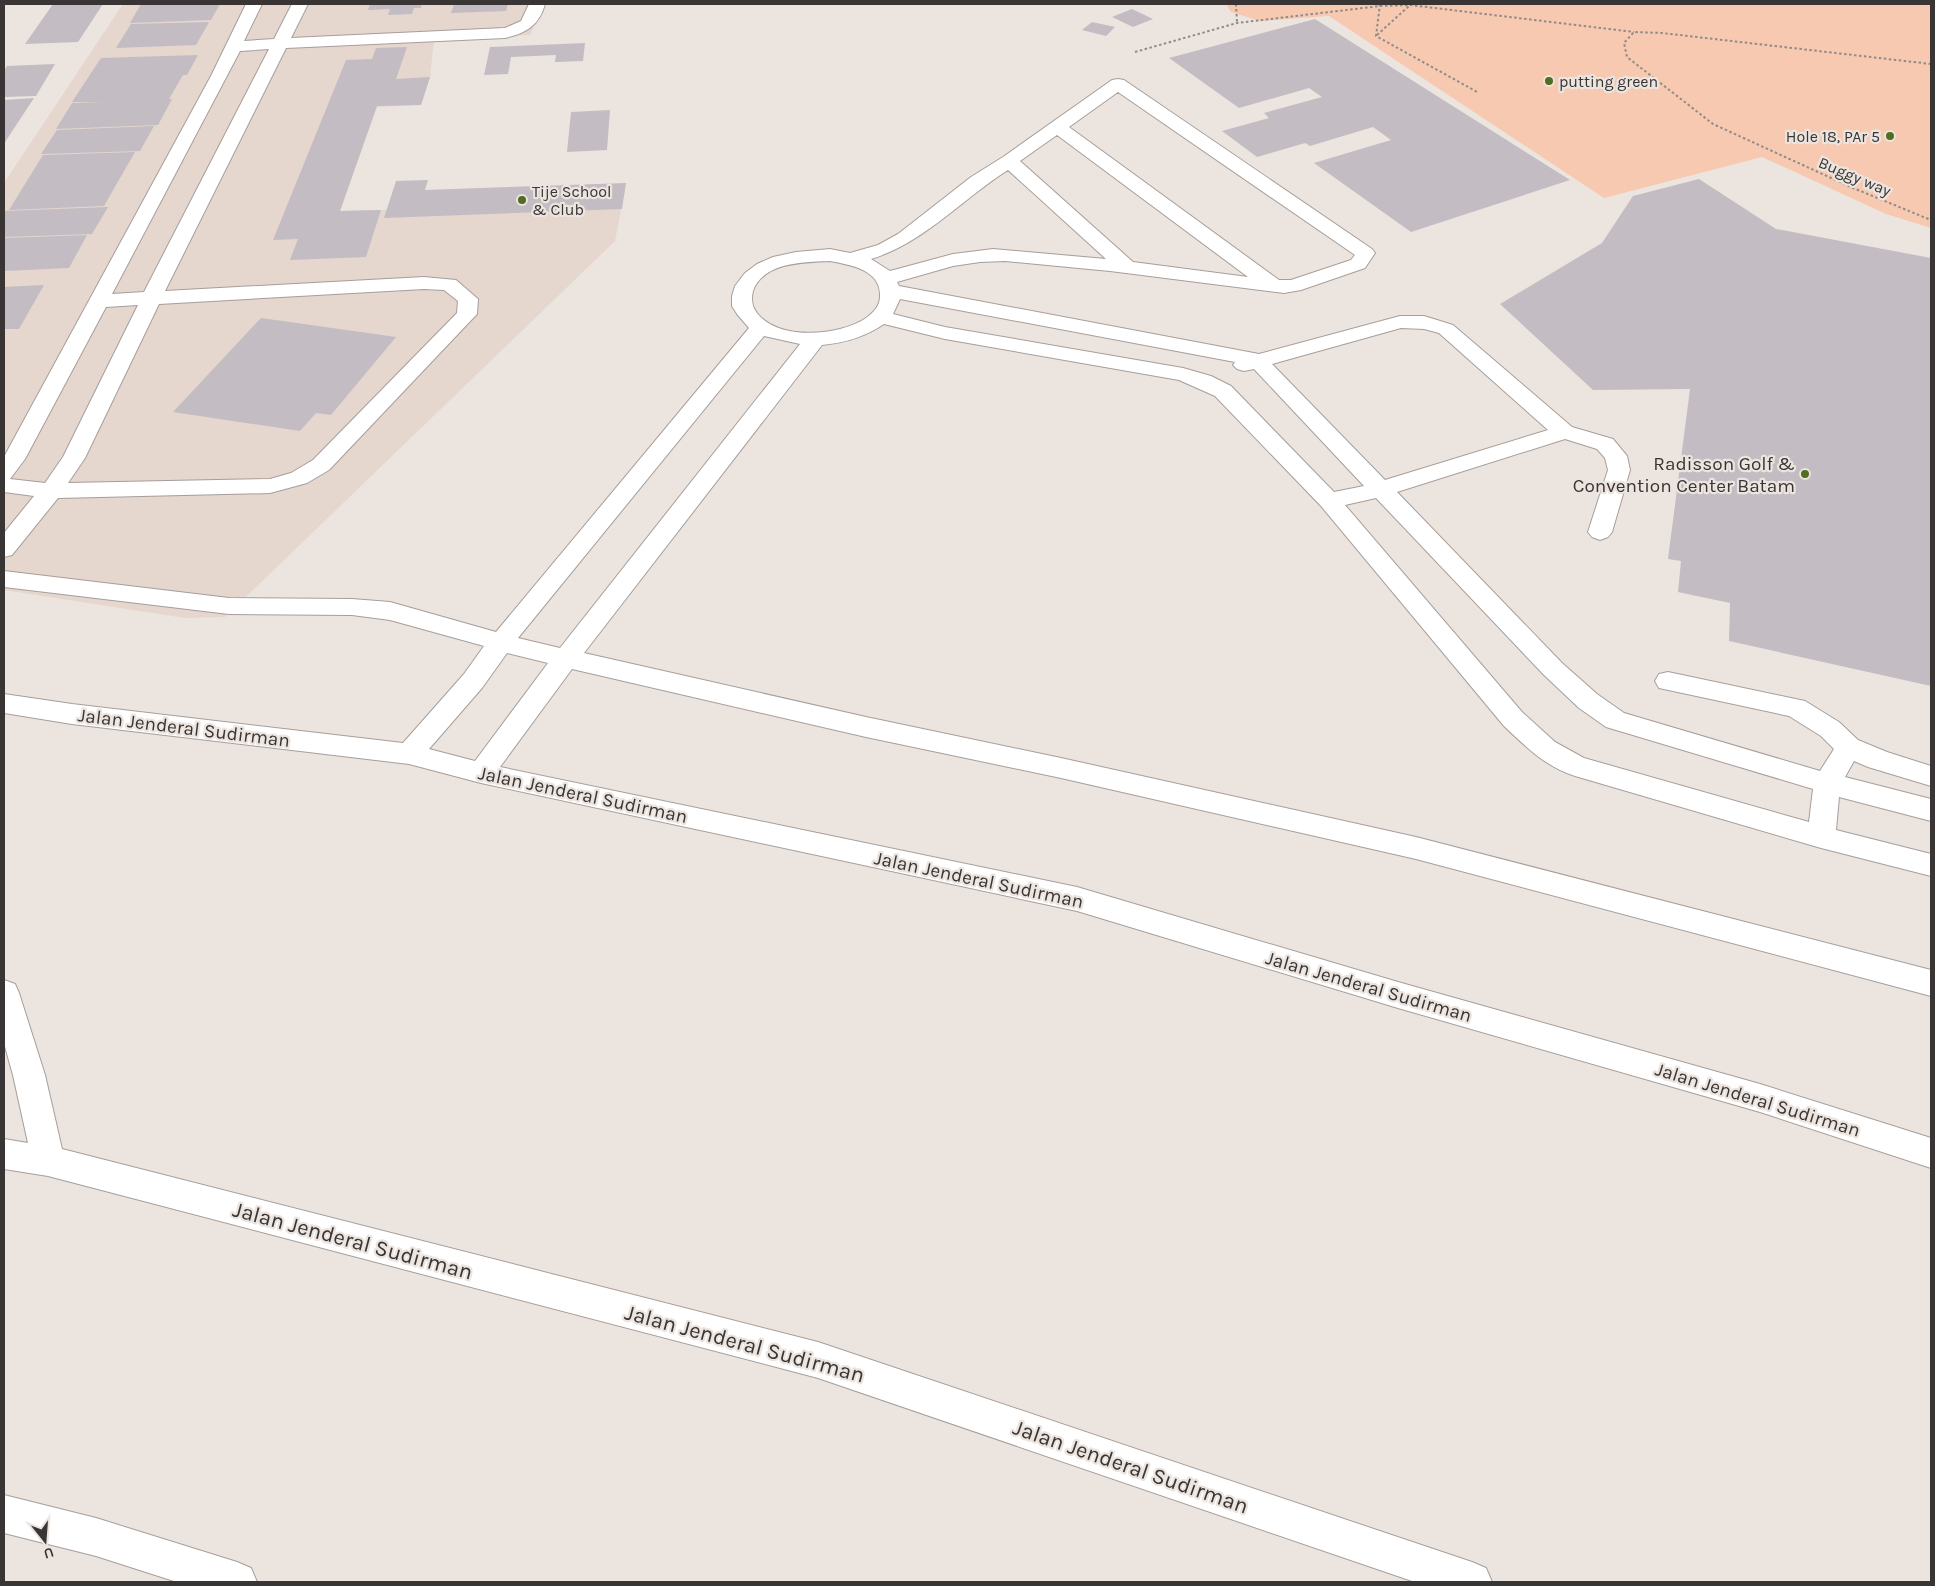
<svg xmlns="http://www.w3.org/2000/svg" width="1935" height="1586" font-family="Karla,sans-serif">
	<rect width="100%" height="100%" fill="#ece4df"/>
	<!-- built -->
	<path fill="#e5d6ce" d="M123,4H539L531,35L434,39L430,77L421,105L377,107L340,211L381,210L626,183L615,241L225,617L185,618L4,590V183Z"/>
	<!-- green -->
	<path fill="#f6c9b0" d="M1226,4H1931V228L1886,214L1762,157L1604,198L1329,16L1260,21L1231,12Z"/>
	<!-- building -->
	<path fill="#c3bcc2" d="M53,4H103L78,42L25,44Z
		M141,4H220L211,20L130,23Z
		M370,4H422L421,8H414L412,14L388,15L390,9L368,10Z
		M454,4H508L506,11L451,13Z
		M1132,9L1153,19L1133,27L1112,17Z
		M1315,19L1570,180L1411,232L1314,163L1391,140L1373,127L1310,146L1305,143L1257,157L1222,131L1269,118L1264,113L1322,97L1309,88L1239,108L1169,58Z
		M209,22L196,45L116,48L131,24Z
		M1092,22L1115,27L1106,36L1082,30Z
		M585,43L583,61L555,62L556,55L511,57L508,74L484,75L490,47Z
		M407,47L396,79L430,77L421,105L377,106L340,211L381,210L366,257L290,260L298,239L273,240L346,60L372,59L376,48Z
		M198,55L187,75H183L169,99H172L158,125L56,129L72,103L104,102H72L101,58Z
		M55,64L36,96L4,97V71L7,66Z
		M34,98L9,136L4,144V100Z
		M610,110L607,150L567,152L571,112Z
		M154,126L140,151L41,154L57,130Z
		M135,152L104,206L9,210L43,155Z
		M1699,179L1776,229L1931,258V686L1729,641L1730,603L1678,592L1681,561L1668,559L1690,389L1593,390L1500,304L1602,243L1633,196Z
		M428,180L425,190L626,183L622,209L384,218L396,181Z
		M108,207L92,234L4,237V211Z
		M87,235L69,268L4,271V238Z
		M44,285L19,329H4V287Z
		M261,318L396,337L331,415L316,413L300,431L173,412Z"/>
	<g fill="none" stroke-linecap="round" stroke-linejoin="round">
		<defs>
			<path id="minor" d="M246,4H262L244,41L274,39L292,4H308L291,38L505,28L521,21L529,4H545C539,26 526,33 505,38L286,48L165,291L424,277L456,280L478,299L477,314L329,470L307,483L270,493L58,498L12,555L4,557V533L34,496L4,492V457L211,76ZM269,49L144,292L112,294L240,51ZM424,289L444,290L458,301L457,313L313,460L291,473L270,479L68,483L85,458L159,304ZM138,305L63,457L45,483L10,479L25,459L106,307Z
				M1118,79L1124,80L1372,249L1375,253L1365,268L1301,290L1284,293L1110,271L1005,261L980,262L953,266L897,282L899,286L1259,354L1400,316H1424L1453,325L1572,427L1613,439L1627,456L1630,470L1612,532L1608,537L1600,540L1592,537L1588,532L1608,470L1605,458L1597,449L1565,439L1397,492L1562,663L1597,694L1624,713L1820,771L1834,749L1821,736L1789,716L1659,688L1655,681L1659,674L1668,672L1805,701L1839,722L1858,740L1887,752L1931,766V786L1868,767L1854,761L1845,777L1931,799V821L1839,797L1836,830L1931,854V876L1821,848L1575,776C1546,767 1525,746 1504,726L1321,506L1215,396L1179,380L945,339L884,324C865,337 844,343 822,345L584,653L866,717L1061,758L1416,837L1931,970V996L1416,859L1061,778L866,737L572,669L500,767L1077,887L1398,982L1760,1084L1931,1138V1168L1760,1112L1398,1008L1077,911L481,783L409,764L72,724L4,713V694L72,704L403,743L464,674L484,646L390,620L352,615L229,614L4,587V571L229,598L352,599L390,602L496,632L749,328L737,314L732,306V296L735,286L745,273L757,264L773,257L796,252L830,249L850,253L878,245L898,234L971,177L1003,157L1112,80ZM1118,92L1355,255L1351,260L1291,280H1279L1069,127ZM1057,135L1248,277L1133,262L1020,161ZM1008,170L1106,259L993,249L953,254L890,271L871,259C924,243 962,199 1008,170ZM830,261C851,265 881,270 880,296C880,306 874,312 866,318C840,336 778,341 757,313C752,307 751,299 753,291C763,262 805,262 830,261ZM900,299L1235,362L1233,365L1237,369L1244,371L1254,369L1364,486L1334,492L1231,386L1211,376L1183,368L945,327L893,314ZM1401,328L1424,329L1439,333L1548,430L1385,480L1272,364ZM764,336L800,344L560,648L518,638ZM1376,498L1544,675L1579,708L1606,727L1813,789L1809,822L1584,758L1555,742L1522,712L1345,505ZM507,653L548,663L475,761L429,749L482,688Z"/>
			<path id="highway" d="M4,980L15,984L19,993L45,1075L62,1149L818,1342L1472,1562L1486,1568L1492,1582H1415L818,1378L48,1176L4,1169V1139L28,1143L13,1075L4,1043Z
				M4,1495L96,1518L237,1562L251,1568L257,1582H177L96,1556L4,1533Z"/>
		</defs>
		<!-- minor casing -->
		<use href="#minor" stroke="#a69e9a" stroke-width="2"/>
		<!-- highway casing -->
		<use href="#highway" stroke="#a69e9a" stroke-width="2"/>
		<!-- path -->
		<path stroke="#908b88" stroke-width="2" stroke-dasharray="2.5 2.5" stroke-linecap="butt" d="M1236,4L1237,23
			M1380,4L1376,36L1479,93
			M1377,35L1409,6
			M1135,52L1237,23L1380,6L1410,5L1634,32
			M1931,64L1662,33L1634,32L1624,43L1627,57L1713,124L1853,188L1931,220"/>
		<!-- minor -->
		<use href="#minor" fill="#fff" fill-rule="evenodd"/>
		<!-- highway -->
		<use href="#highway" fill="#fff" fill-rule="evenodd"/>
	</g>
	<!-- markers -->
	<g fill="#506d22" stroke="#ece4df" stroke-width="2">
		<circle cx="1549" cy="81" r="5"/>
		<circle cx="1890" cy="136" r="5"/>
		<circle cx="522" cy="200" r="5"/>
		<circle cx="1805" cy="474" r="5"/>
	</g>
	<g text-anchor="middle" stroke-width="4.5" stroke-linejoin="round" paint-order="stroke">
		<!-- far-poi labels -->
		<g font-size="16" fill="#383534" stroke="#ece4df" text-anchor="start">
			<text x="1559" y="87">putting green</text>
			<text x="1880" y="142" text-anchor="end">Hole 18, PAr 5</text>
			<text x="532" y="197">Tije School<tspan x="532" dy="18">&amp; Club</tspan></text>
		</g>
		<!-- far-street labels -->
		<g font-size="16" fill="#383534" stroke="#ece4df">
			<text transform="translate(1855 176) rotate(23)" y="6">Buggy way</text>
		</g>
		<!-- poi labels -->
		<g font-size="19" fill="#383534" stroke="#ece4df" text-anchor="end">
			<text x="1795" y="470">Radisson Golf &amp;<tspan x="1795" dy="22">Convention Center Batam</tspan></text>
		</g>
		<!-- street labels -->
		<g font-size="19" fill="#383534" stroke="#ece4df">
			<text transform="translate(184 727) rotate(7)" y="7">Jalan Jenderal Sudirman</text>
			<text transform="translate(583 794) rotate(12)" y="7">Jalan Jenderal Sudirman</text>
			<text transform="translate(979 879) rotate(12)" y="7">Jalan Jenderal Sudirman</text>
			<text transform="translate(1369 986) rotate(16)" y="7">Jalan Jenderal Sudirman</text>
			<text transform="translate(1758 1099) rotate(17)" y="7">Jalan Jenderal Sudirman</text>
		</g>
		<!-- near-street labels -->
		<g font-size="22" fill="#383534" stroke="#ece4df">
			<text transform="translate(353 1240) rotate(15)" y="8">Jalan Jenderal Sudirman</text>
			<text transform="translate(745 1343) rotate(15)" y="8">Jalan Jenderal Sudirman</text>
			<text transform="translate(1131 1466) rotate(19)" y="8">Jalan Jenderal Sudirman</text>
		</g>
	</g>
	<!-- border -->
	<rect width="1935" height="1586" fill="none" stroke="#383534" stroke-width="10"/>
	<!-- north arrow -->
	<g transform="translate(45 1541) rotate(163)" stroke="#ece4df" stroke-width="4" paint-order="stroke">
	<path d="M0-4L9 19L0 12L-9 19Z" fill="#383534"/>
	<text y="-8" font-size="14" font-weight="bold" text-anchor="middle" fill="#383534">U</text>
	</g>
</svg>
